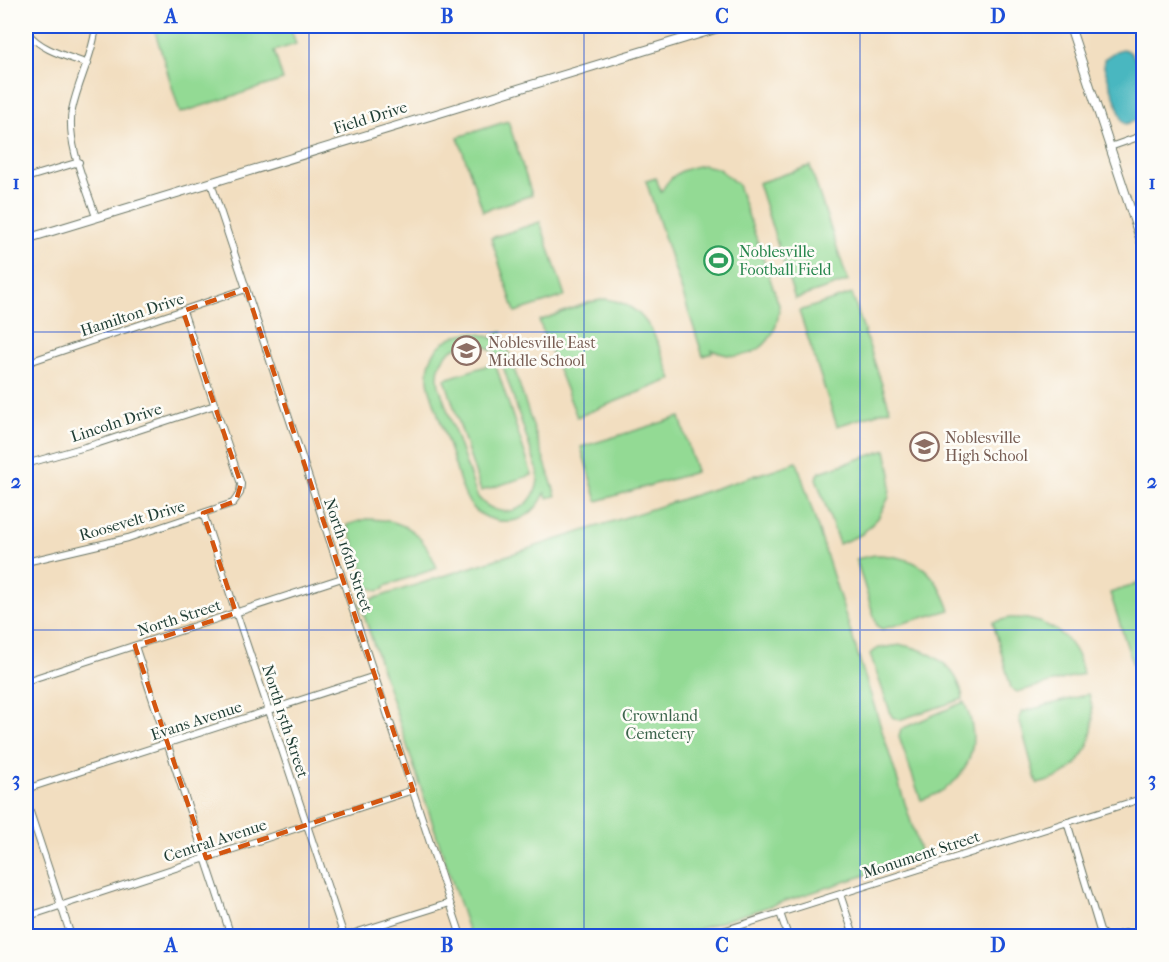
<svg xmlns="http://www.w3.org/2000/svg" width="1169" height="962" font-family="'IM FELL French Canon',serif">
	<rect width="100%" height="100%" fill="#fdfcf7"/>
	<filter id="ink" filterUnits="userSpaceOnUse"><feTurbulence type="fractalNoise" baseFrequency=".0167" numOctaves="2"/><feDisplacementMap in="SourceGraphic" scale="12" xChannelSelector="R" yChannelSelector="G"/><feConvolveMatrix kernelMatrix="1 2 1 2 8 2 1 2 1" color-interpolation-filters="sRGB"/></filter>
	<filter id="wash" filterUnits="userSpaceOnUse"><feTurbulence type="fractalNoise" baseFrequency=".008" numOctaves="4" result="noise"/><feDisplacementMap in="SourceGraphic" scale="24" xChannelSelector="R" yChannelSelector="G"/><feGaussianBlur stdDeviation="1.35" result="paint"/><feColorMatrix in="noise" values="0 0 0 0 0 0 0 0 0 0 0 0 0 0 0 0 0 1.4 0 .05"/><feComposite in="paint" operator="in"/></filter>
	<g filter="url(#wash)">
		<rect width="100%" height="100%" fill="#f2dec0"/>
		<!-- green -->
		<path fill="#93da94" stroke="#598c64" stroke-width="1.5" fill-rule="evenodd" d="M162,26H290L296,44L274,51L283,80L180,113L154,28Z
			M508,121L532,195L483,211L458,137Z
			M704,165L719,169L738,185L779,305C779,344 749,367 712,350V353L703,356L646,181L656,178L661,192C671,174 683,168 704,165Z
			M810,166L848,281L795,299L758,183Z
			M540,222L565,296L515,312L491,238Z
			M852,294L890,409L837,426L799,311Z
			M605,299C651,305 656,342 672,379L577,417L539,321L587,303Z
			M502,332L556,496L547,498L545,493C538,508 528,519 511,521C495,523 479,516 470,504C462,493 459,478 455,465C447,440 438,415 430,390C418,349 458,320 494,339L493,335ZM470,343C484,344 493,349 501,360L538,472C541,509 500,526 477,496L439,386C434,363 448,346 470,343Z
			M495,363L532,475L481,491L445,379Z
			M680,417L696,472L597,501L581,447Z
			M886,450L891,474L889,497L878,518L862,534L839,544L816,478L820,472Z
			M797,462L922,857L677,936H470L360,603Z
			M366,519C404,519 423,532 437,568L385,586L384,589L378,591L366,586L364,579L366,576L347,525Z
			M875,555C918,556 935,570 950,610L882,629L877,626L856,559Z
			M1143,582H1144L1143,696L1110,593Z
			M1010,618C1046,617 1077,637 1083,674L1017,692L1011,688L993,622Z
			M902,645C931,650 959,667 963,699L899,720L892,717L870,654L879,648Z
			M1089,694C1101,738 1083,775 1037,784L1019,718L1022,712Z
			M964,702C985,746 967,786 921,800L899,737L901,729Z"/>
		<!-- water -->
		<path fill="#48b7c0" stroke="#347a7a" stroke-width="1.5" d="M1123,49C1146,55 1144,100 1143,118L1126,124L1123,122L1104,67V59L1116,51Z"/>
	</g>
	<g filter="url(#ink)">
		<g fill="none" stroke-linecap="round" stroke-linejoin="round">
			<defs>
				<path id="street" d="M26,31C40,50 66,56 88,64
					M1110,147L1144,135
					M26,178L79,162
					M211,183L461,936
					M96,217C86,186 66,143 72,110C78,81 93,55 96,26
					M26,363L246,289
					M26,464L99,443L215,405
					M203,513L344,936
					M26,562L128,538L233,503L240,493L241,484L183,311
					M135,646L231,936
					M26,681L342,578
					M26,789L375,676
					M26,800L71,936
					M1067,822L1100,931L1105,936
					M840,894L854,936
					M780,913L788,936
					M26,917L413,790
					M345,936L450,903
					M707,936L1144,798
					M1113,936L1126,933L1140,936"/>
				<path id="secondary" d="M1070,26L1144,250
					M26,239L725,26"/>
			</defs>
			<!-- street casing -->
			<use href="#street" stroke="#697565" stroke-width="8"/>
			<!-- secondary casing -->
			<use href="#secondary" stroke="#697565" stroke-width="10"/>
			<!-- street -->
			<use href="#street" stroke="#fff" stroke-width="6"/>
			<!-- secondary -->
			<use href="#secondary" stroke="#fff" stroke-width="8"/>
		</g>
	</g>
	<!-- marked area -->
	<path fill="none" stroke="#d45610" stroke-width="4.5" stroke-dasharray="12 8" stroke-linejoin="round" d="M246,289L413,790L206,858L135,646L236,613L203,513L236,501L241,484L183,311Z"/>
	<!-- grid -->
	<path fill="none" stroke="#1d4ed8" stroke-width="1.5" stroke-opacity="0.55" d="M309,26V936M584,26V936M860,26V936M26,332H1144M26,630H1144"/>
	<!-- icons -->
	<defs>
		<symbol id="stadium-ring" viewBox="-11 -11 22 22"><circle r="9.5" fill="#fdfcf7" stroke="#2e9e5b" stroke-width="1.5"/><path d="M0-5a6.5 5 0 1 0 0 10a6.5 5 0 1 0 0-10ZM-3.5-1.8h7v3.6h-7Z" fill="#2e9e5b"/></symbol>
		<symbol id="school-ring" viewBox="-11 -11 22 22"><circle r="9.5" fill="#fdfcf7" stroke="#8d6e63" stroke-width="1.5"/><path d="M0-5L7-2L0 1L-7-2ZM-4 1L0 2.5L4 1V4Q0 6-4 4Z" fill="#8d6e63"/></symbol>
	</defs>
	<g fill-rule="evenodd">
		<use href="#stadium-ring" x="702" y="244" width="33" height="33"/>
		<use href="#school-ring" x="450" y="334" width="33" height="33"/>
		<use href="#school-ring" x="908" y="430" width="33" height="33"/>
	</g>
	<g text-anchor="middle" stroke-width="5" stroke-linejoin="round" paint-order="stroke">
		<!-- street labels -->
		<g font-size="16" fill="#1f3d34" stroke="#fdfcf7">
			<text transform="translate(370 117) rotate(-17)" y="6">Field Drive</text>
			<text transform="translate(132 314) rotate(-18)" y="6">Hamilton Drive</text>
			<text transform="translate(116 422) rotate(-18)" y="6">Lincoln Drive</text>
			<text transform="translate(132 520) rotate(-16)" y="6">Roosevelt Drive</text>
			<text transform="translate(349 555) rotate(71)" y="6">North 16th Street</text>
			<text transform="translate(179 617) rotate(-18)" y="6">North Street</text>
			<text transform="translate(196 720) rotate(-18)" y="6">Evans Avenue</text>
			<text transform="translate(286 721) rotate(72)" y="6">North 15th Street</text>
			<text transform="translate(215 840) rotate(-18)" y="6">Central Avenue</text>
			<text transform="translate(921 854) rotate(-18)" y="6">Monument Street</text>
		</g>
		<!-- leisure labels -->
		<g font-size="16" fill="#27864d" stroke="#fdfcf7" text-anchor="start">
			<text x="739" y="257">Noblesville<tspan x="739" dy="18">Football Field</tspan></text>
		</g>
		<!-- education labels -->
		<g font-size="16" fill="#785e54" stroke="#fdfcf7" text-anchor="start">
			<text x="488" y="348">Noblesville East<tspan x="488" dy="18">Middle School</tspan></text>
			<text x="945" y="443">Noblesville<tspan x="945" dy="18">High School</tspan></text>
		</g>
		<!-- park labels -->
		<g font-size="16" fill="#3c644c" stroke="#fdfcf7">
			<text x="660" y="721">Crownland<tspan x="660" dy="18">Cemetery</tspan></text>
		</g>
	</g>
	<!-- margin -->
	<rect width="1169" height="962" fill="none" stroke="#fdfcf7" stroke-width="66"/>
	<rect x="33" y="33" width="1103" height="896" fill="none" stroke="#1d4ed8" stroke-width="2"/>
	<g font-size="20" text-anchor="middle" font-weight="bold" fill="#1d4ed8">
		<text x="171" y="23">A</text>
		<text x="447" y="23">B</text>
		<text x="722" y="23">C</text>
		<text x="998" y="23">D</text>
		<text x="16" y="189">1</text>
		<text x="1152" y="189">1</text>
		<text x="16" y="488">2</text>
		<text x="1152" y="488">2</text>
		<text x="16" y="786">3</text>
		<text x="1152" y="786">3</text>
		<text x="171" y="952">A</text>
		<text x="447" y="952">B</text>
		<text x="722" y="952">C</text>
		<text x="998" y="952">D</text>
	</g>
</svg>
